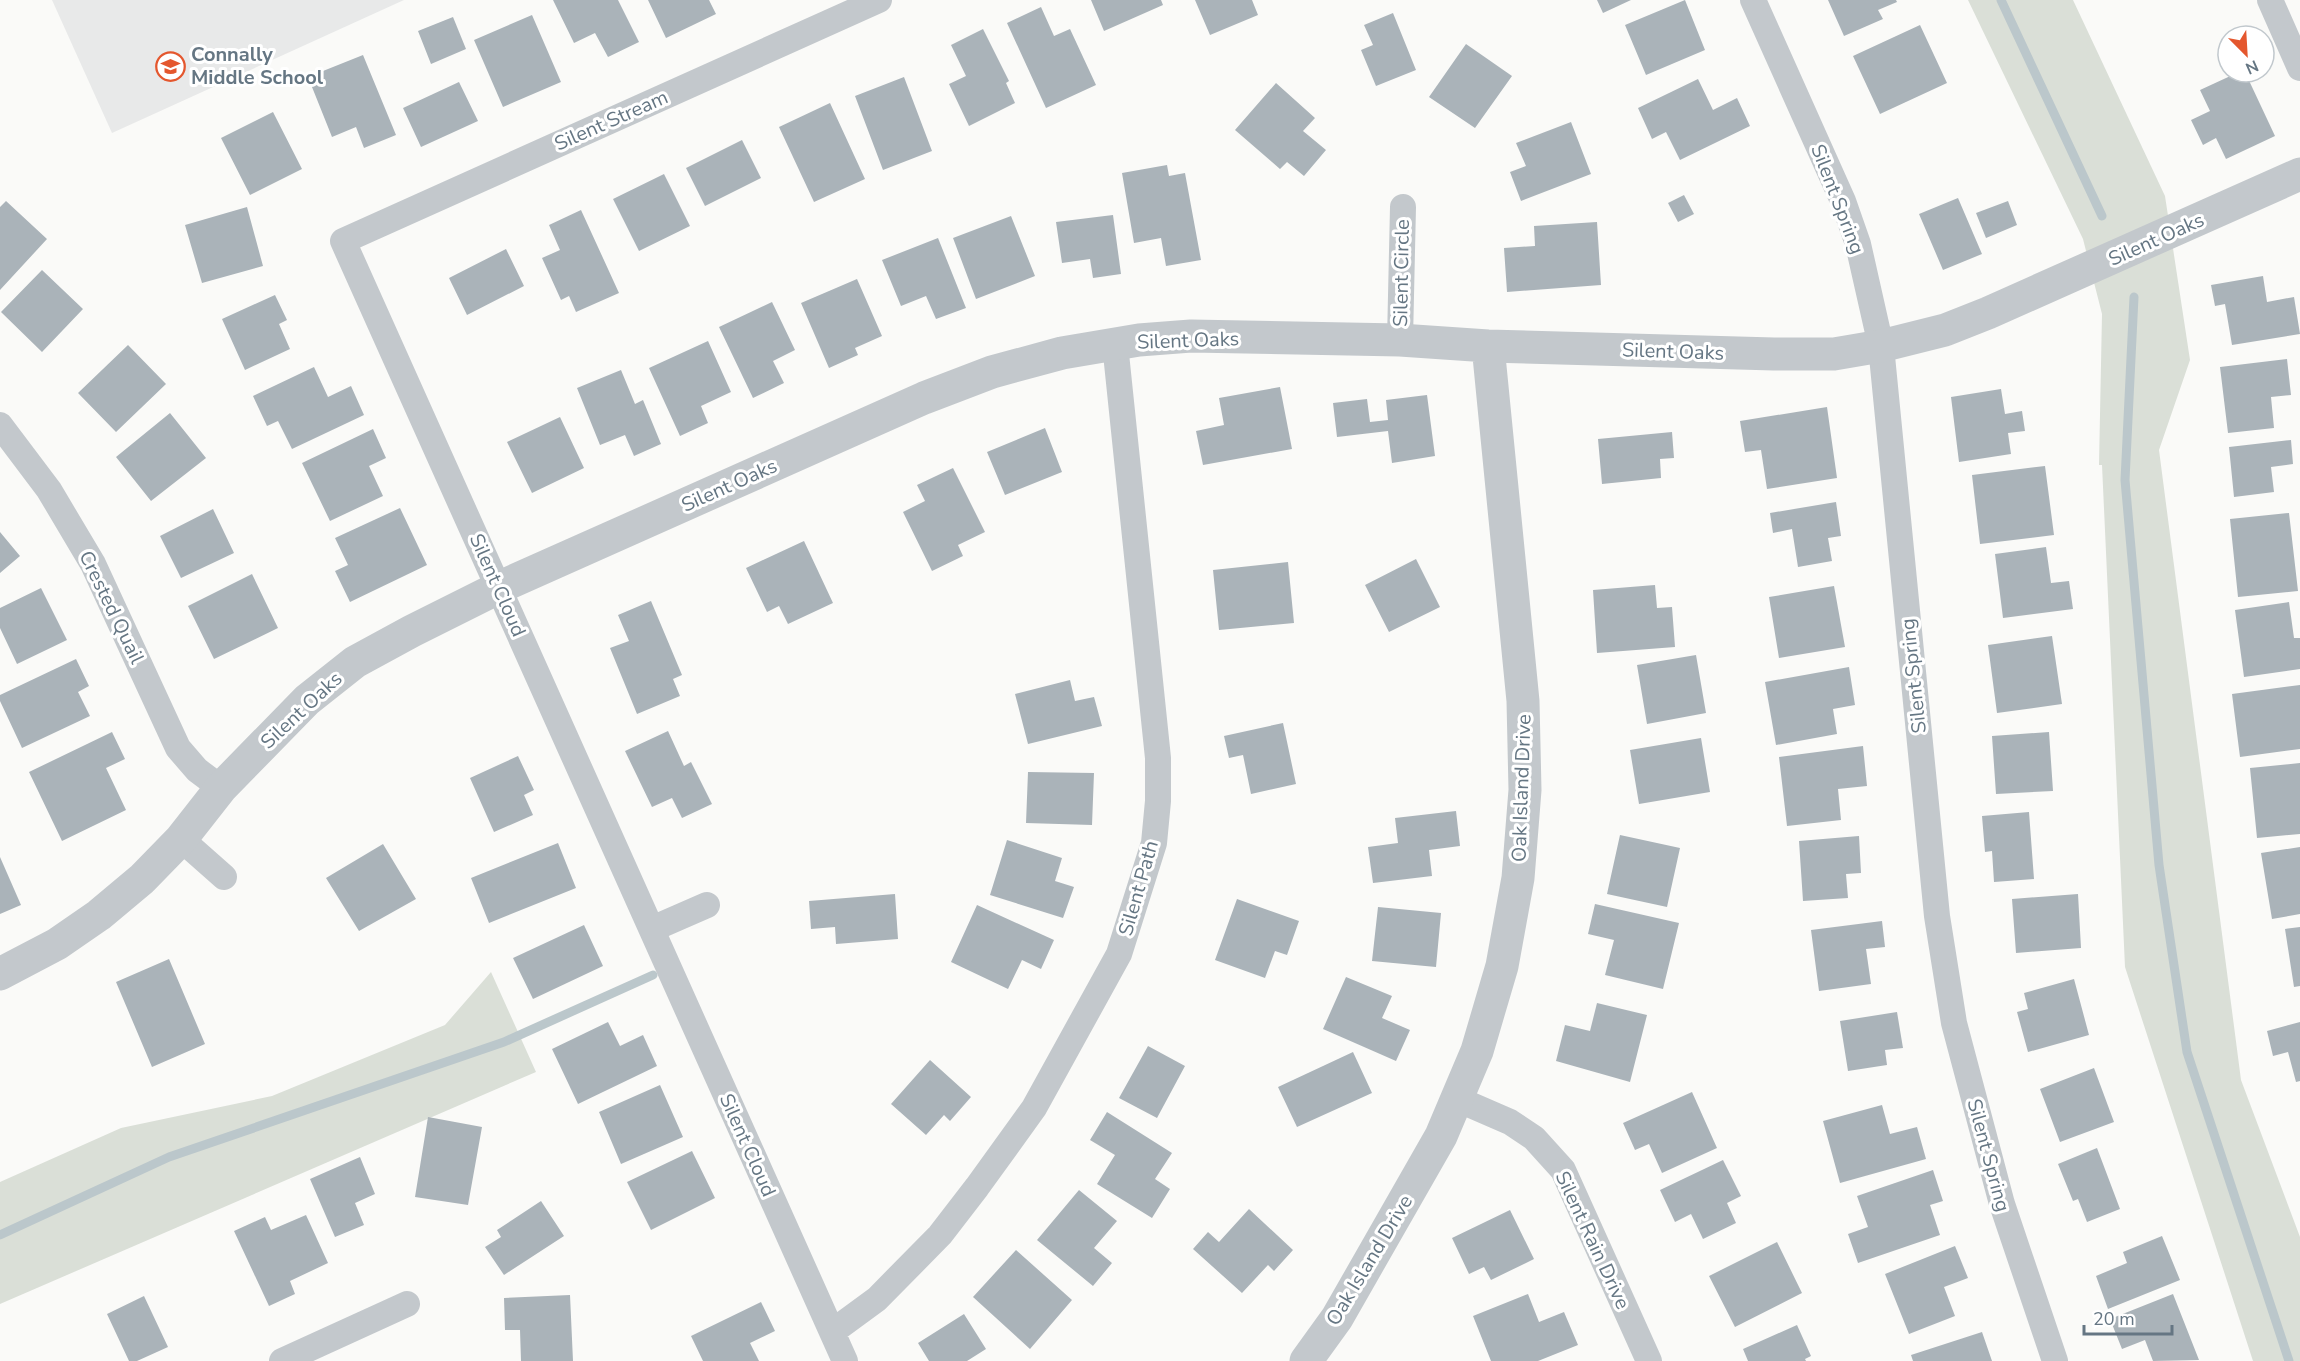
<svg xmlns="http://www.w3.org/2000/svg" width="2300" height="1361" font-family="'Nunito Sans',sans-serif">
	<rect width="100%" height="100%" fill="#fafaf8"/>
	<!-- built -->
	<path fill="#e8e9e9" d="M52,0H404L112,133Z"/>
	<!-- green -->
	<path fill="#dadfd7" d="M1968,0H2073L2165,196L2190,360L2159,450L2241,1080L2300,1237V1361H2253L2125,967L2102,465H2099L2102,314L2083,239Z
		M491,972L536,1072L0,1304V1182L121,1128L272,1096L445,1025Z"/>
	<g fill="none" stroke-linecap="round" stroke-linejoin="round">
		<!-- stream -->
		<path stroke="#bbc7cb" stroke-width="9" d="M2001,0L2102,216
			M2134,297L2125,480L2159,865L2187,1052L2289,1361
			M0,1235L169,1157L504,1042L653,975"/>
	</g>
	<!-- building -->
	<path fill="#aab3b9" d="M553,0H618L639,42L608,57L595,33L574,43Z
		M648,0H709L716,14L666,38Z
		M1091,0H1161L1163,5L1104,31Z
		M1195,0H1252L1258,15L1210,35Z
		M1597,0H1631L1603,13Z
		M1685,0L1705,50L1646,75L1625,25Z
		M1828,0H1896L1897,2L1878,10L1883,19L1844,36Z
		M1041,7L1054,36L1070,29L1096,85L1046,108L1007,23Z
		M1393,13L1416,70L1376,86L1361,50L1373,45L1364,25Z
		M532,15L561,82L503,107L474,40Z
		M453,17L466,49L431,64L418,31Z
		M1920,25L1947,83L1880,114L1853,56Z
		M983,29L1009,81L1006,83L1015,103L969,126L949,84L966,76L951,45Z
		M1466,44L1512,76L1475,128L1429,97Z
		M363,55L396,135L364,148L356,127L332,137L308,77Z
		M2239,72H2245L2275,136L2226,159L2216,138L2203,145L2191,120L2210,111L2200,90Z
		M904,77L932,151L883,170L855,96Z
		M1698,79L1713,110L1737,98L1750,126L1680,160L1666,132L1652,139L1638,108Z
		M459,82L478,121L421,147L403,108Z
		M1276,83L1315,118L1303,131L1326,150L1304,176L1287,162L1280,169L1235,130Z
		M830,103L865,179L814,202L779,127Z
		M273,112L302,169L250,195L221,138Z
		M1571,122L1591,174L1521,201L1510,172L1526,166L1516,143Z
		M742,140L761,178L705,206L686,168Z
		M1167,165L1169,176L1185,173L1201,260L1166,266L1161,238L1134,243L1122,173Z
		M664,174L690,226L639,251L613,199Z
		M1684,195L1694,214L1678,222L1668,203Z
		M1958,198L1982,254L1943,270L1919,214Z
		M6,201L47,239L0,290V207Z
		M2008,201L2017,225L1986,238L1976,213Z
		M247,207L263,266L202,283L185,225Z
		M581,210L619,293L576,312L569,296L561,300L542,258L560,250L549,225Z
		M1113,215L1121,274L1093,278L1090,259L1062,263L1056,222Z
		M1011,216L1035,276L976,299L953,238Z
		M1597,222L1601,285L1507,292L1504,248L1535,246L1534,226Z
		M938,238L966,308L936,319L926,296L901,306L882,260Z
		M506,249L524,286L467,315L449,278Z
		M42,270L83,309L42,352L1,312Z
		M2263,276L2267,302L2294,297L2300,334L2232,345L2225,304L2215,306L2211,285Z
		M857,279L882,336L855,348L858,355L829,368L801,303Z
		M275,295L287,320L279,324L290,349L245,370L222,319Z
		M772,302L795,350L773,361L784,383L753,398L719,327Z
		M708,341L731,392L701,406L708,423L680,436L649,368Z
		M128,345L166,384L116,432L78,393Z
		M2287,359L2291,395L2271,397L2274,428L2228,433L2220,367Z
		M314,367L328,397L351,386L364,415L292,449L278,421L267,426L253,396Z
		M621,370L635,404L643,400L661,444L634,456L625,435L600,445L577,388Z
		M1280,387L1292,449L1203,465L1196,431L1224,425L1219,398Z
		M2001,389L2005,414L2022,411L2025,431L2008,433L2011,454L1959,462L1951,397Z
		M1427,395L1435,456L1392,463L1388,431L1337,437L1333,403L1367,399L1370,422L1388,420L1386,400Z
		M1827,407L1837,478L1767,489L1761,450L1745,452L1740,421Z
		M170,413L206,458L151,501L116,457Z
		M560,417L584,468L532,493L507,442Z
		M1045,428L1062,472L1005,495L987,452Z
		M373,429L386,458L369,466L383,496L330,521L302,463Z
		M1672,432L1674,458L1660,459L1661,478L1602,484L1598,439Z
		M2291,440L2293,464L2271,467L2274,492L2234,497L2229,447Z
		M2045,466L2054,535L1980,544L1972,475Z
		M953,468L985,532L958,545L963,556L932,571L903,512L925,501L917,485Z
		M1836,502L1841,536L1828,538L1832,561L1798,567L1792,529L1773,533L1770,513Z
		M400,508L427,565L350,602L335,571L348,565L335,538Z
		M213,509L234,553L181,578L160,536Z
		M2289,513L2298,591L2238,597L2230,519Z
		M0,532L20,556L0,573Z
		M804,541L833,603L788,624L779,606L767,612L746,568Z
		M2046,547L2051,583L2069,581L2073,609L2003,618L1995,554Z
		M1416,559L1440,607L1389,632L1365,585Z
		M1288,562L1294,623L1219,630L1213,570Z
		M252,574L278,628L214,659L188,606Z
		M1655,585L1657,608L1672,607L1675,647L1597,653L1593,590Z
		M1834,586L1845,647L1779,658L1769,597Z
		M41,588L67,640L17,664L0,628V608Z
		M651,601L682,675L673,679L680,696L637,714L610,648L629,641L618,615Z
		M2289,602L2294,638H2300V669L2244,677L2235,610Z
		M2052,636L2062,704L1997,713L1988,645Z
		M1696,655L1706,713L1647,724L1637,665Z
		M76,659L89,686L78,692L90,716L22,748L0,701V695Z
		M1849,667L1855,705L1833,709L1837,734L1776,745L1765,682Z
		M1070,680L1075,701L1094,697L1102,726L1028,744L1015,694Z
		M2300,685V749L2240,757L2232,694Z
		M1283,723L1296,784L1251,794L1243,755L1229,758L1224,736Z
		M668,731L684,766L691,762L712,804L682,818L672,798L652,807L625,751Z
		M112,732L125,759L106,768L126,810L62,841L29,772Z
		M2049,732L2053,791L1996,794L1992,736Z
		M1701,738L1710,792L1639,804L1630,750Z
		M1863,746L1867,786L1838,789L1841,820L1787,826L1779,757Z
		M518,756L534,790L524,795L533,815L494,832L470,778Z
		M2300,763V834L2257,838L2250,768Z
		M1028,772L1094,773L1092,825L1026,823Z
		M1456,811L1460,846L1429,850L1432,876L1373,883L1368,847L1398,843L1395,818Z
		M2029,812L2034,879L1994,882L1992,851L1985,852L1982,816Z
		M1620,835L1680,848L1667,907L1607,894Z
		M1859,836L1861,873L1846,874L1848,898L1803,901L1799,841Z
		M1007,840L1062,858L1055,881L1074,887L1063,918L990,895Z
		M558,843L576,888L489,923L471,878Z
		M383,844L416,899L359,931L326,878Z
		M2300,847V914L2272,919L2261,853Z
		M0,857L21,905L0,914Z
		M895,894L898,939L836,944L835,927L811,929L809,901Z
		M2078,894L2081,948L2016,953L2012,899Z
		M1237,899L1299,921L1287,955L1275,951L1265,978L1215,960Z
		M1595,904L1679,923L1663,989L1605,975L1614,940L1588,934Z
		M977,905L1054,940L1041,969L1022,960L1008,989L951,962Z
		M1378,907L1441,913L1436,967L1372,961Z
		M1882,921L1885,947L1866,949L1871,984L1819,991L1811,930Z
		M584,925L603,966L533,999L513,958Z
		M2300,927V986L2294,987L2285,929Z
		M169,959L205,1044L152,1067L116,982Z
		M1346,977L1392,996L1382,1018L1410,1030L1396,1061L1323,1029Z
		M2074,979L2089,1035L2028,1052L2017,1012L2028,1009L2024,993Z
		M1597,1003L1647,1015L1630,1082L1556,1061L1565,1025L1590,1031Z
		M1897,1012L1903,1048L1885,1050L1887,1065L1848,1071L1840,1021Z
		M608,1022L620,1046L643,1035L657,1066L578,1104L552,1049Z
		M2300,1022V1081L2296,1082L2288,1052L2273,1056L2267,1031Z
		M1148,1046L1185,1066L1157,1118L1119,1098Z
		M1353,1052L1372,1093L1297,1127L1278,1087Z
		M930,1060L971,1097L950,1121L944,1115L926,1135L891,1104Z
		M2094,1068L2114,1122L2060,1142L2040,1089Z
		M660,1085L683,1137L621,1164L599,1112Z
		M1692,1092L1717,1148L1662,1173L1649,1144L1635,1150L1623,1123Z
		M1882,1105L1890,1134L1917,1127L1926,1159L1840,1183L1823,1121Z
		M1107,1112L1172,1153L1155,1179L1170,1189L1152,1218L1097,1184L1115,1155L1090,1140Z
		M428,1117L482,1127L468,1205L415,1197Z
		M2097,1148L2120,1209L2087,1222L2078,1199L2073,1201L2058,1164Z
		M692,1151L715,1198L651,1230L627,1182Z
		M360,1157L375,1194L355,1203L364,1225L335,1237L310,1179Z
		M1723,1160L1741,1196L1727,1203L1736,1223L1703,1239L1691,1214L1675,1222L1660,1190Z
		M1933,1170L1943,1201L1930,1205L1940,1235L1858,1263L1848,1234L1868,1227L1857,1196Z
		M1079,1190L1117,1221L1094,1248L1112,1263L1093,1286L1037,1240Z
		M541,1201L564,1236L504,1275L485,1247L501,1237L497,1230Z
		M1249,1209L1293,1250L1274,1271L1268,1265L1242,1293L1193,1249L1208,1232L1219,1242Z
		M1510,1210L1534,1259L1491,1280L1484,1267L1469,1274L1452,1238Z
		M306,1215L328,1263L290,1281L295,1294L269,1306L234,1231L265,1217L271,1230Z
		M2162,1236L2180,1280L2108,1309L2096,1276L2127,1263L2123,1252Z
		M1777,1242L1802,1293L1735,1327L1709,1276Z
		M1955,1246L1968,1278L1944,1287L1955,1316L1909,1334L1885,1274Z
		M1016,1250L1072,1300L1030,1349L973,1297Z
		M1528,1294L1539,1322L1564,1312L1578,1345L1538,1361H1491L1473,1316Z
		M2173,1294L2199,1360L2153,1361L2145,1340L2122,1349L2110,1319Z
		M570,1295L573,1361H521L520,1330H505L504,1298Z
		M144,1296L168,1347L137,1361H129L107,1314Z
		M761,1302L775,1331L750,1343L759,1361H703L691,1336Z
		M964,1314L986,1349L967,1361H929L918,1343Z
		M1797,1325L1811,1356L1805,1359L1806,1361H1748L1743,1349Z
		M1982,1332L1992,1361H1913L1911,1355Z"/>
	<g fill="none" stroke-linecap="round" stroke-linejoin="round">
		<!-- minor -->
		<path stroke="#c3c8cc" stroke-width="26" d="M1753,0L1843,201L1858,244L1881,346L1937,916L1954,1023L2002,1204L2055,1361
			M2270,0L2300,68
			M1400,340L1403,207
			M0,425L49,490L93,564L178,748L197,770L221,788
			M181,839L224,877
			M652,929L707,905
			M1457,1099L1510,1122L1534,1138L1563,1170L1649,1361
			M832,1332L877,1299L940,1235L977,1187L1034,1108L1119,954L1154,843L1158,801V758L1115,344
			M282,1361L407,1304
			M845,1361L343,241L879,0"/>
		<!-- tertiary -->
		<path stroke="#c3c8cc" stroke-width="33" d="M0,974L57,944L99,915L142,879L181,839L221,788L307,700L355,662L412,631L500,587L924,398L992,372L1062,353L1139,340L1191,336L1400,340L1488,346L1774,354H1834L1881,346L1945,330L1988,313L2300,174
			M1306,1361L1337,1318L1441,1136L1477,1051L1502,966L1518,878L1525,790L1523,701L1488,346"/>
	</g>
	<!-- icons -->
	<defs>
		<symbol id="school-ring" viewBox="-11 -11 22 22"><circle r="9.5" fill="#fff" stroke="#e4572e" stroke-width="1.5"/><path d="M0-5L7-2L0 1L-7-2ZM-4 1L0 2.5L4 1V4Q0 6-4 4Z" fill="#e4572e"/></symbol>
	</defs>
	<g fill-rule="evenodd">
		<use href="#school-ring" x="154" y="50" width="33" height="33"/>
	</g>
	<g text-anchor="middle" stroke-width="6" stroke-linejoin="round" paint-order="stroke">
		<!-- poi labels -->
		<g font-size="20" font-weight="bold" fill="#657683" stroke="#fff" text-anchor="start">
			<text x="191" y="61">Connally<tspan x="191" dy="23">Middle School</tspan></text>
		</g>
		<!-- street labels -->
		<g font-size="20" fill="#657683" stroke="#fff">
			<text transform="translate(611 120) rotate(-24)" y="7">Silent Stream</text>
			<text transform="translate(1838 199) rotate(69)" y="7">Silent Spring</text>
			<text transform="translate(2156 239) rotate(-24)" y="7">Silent Oaks</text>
			<text transform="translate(1401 273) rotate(-89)" y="7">Silent Circle</text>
			<text transform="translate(1188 340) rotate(-2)" y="7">Silent Oaks</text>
			<text transform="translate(1673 351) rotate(2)" y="7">Silent Oaks</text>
			<text transform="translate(729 485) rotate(-24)" y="7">Silent Oaks</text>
			<text transform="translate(498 585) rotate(66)" y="7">Silent Cloud</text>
			<text transform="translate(112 607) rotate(64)" y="7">Crested Quail</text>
			<text transform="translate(1913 676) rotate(-96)" y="7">Silent Spring</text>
			<text transform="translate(301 710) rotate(-43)" y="7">Silent Oaks</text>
			<text transform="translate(1521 788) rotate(-88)" y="7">Oak Island Drive</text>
			<text transform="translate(1138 888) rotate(-74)" y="7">Silent Path</text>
			<text transform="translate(748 1145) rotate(66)" y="7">Silent Cloud</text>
			<text transform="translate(1989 1155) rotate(75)" y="7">Silent Spring</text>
			<text transform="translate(1593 1240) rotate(65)" y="7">Silent Rain Drive</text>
			<text transform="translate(1369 1260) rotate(-59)" y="7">Oak Island Drive</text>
		</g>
	</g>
	<!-- north arrow -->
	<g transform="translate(2246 54) rotate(156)"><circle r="28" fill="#ffffff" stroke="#c1c8cd" stroke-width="1.5"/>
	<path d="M0-4.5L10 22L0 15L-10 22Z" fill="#e4572e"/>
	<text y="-9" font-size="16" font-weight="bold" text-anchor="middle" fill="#657683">N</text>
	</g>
	<!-- scale -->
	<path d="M2084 1325v9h88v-9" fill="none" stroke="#657683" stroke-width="3"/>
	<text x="2093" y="1325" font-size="18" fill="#657683" stroke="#ffffff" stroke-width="4.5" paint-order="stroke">20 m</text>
</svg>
